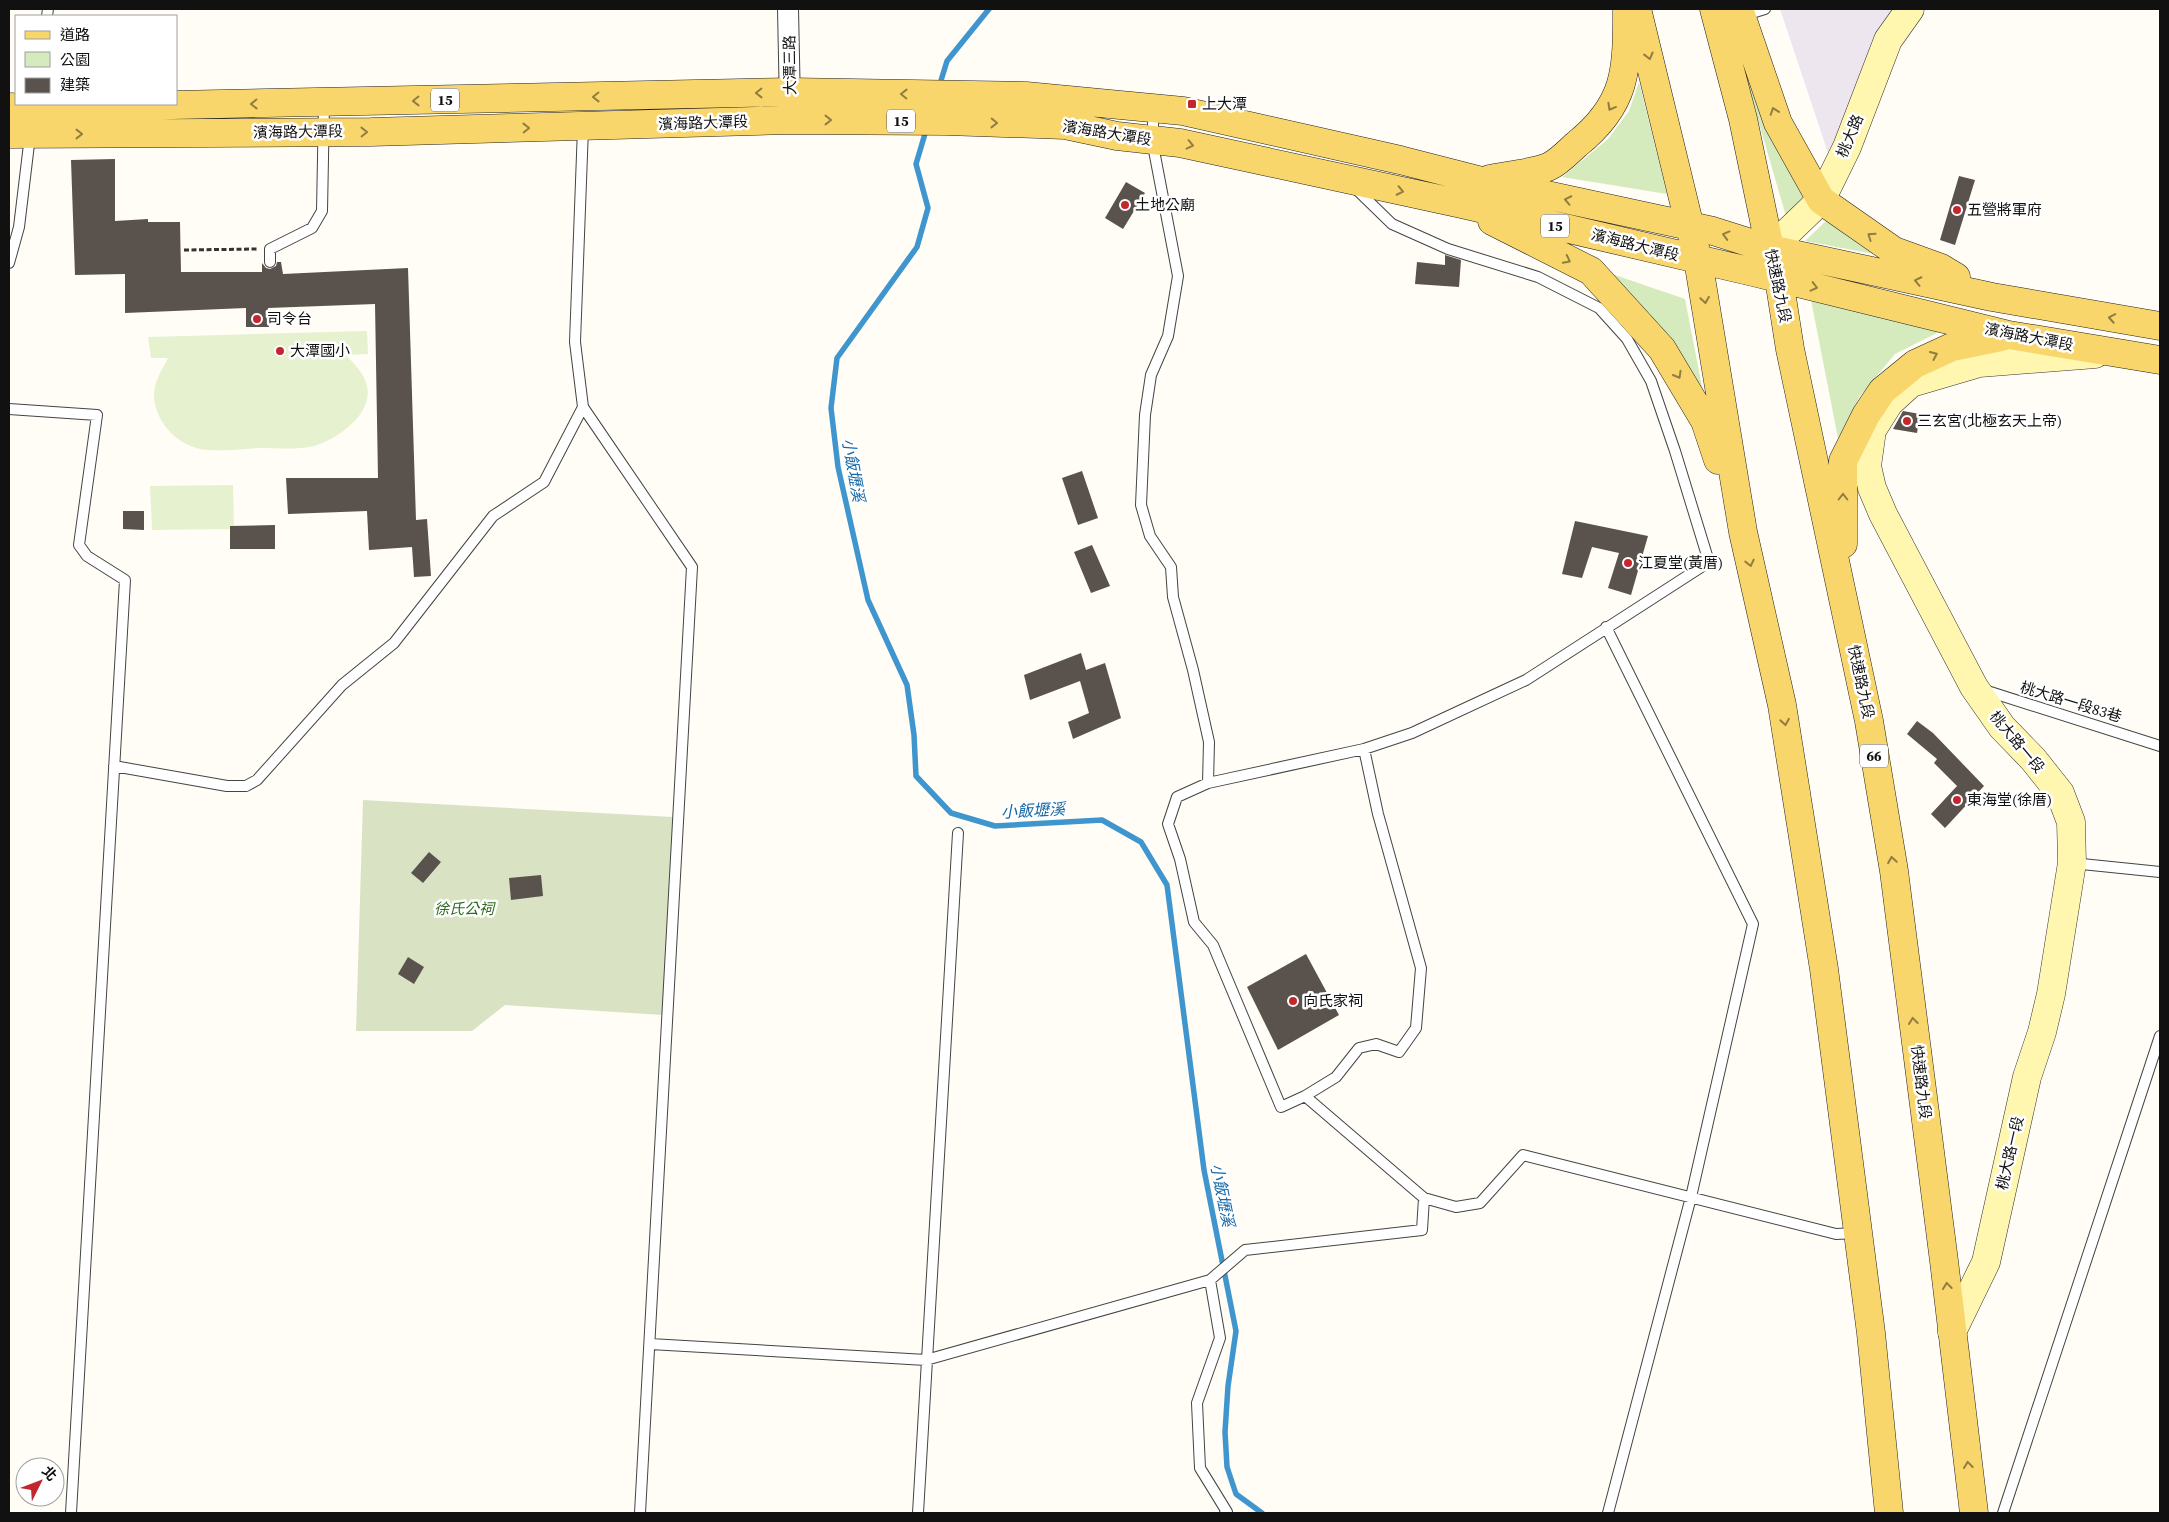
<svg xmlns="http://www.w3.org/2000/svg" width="2169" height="1522" font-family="'Source Serif 4','Noto Sans TC',serif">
	<rect width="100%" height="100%" fill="#fffdf5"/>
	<!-- industrial -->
	<path fill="#eee6ef" d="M1780,9H1899L1828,153Z"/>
	<!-- green -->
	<path fill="#d5ebbd" d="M1738,51L1807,194L1788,223Z
		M1639,82L1667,194L1562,177L1608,139L1629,111Z
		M1827,220L1884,256L1805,241Z
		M1609,273L1685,299L1702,387Z
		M1811,300L1955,324L1895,354L1860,396L1838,438Z"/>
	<!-- cemetery -->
	<path fill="#d9e3c4" d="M363,800L673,817L663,1015L505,1005L472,1031H356Z"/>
	<!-- pitch -->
	<path fill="#e6f2cf" d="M367,331L368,354L346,355C355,365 364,373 367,386C374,413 337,440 314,446C297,450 276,448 258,448C242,449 225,451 208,450C181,449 155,424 154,396C154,381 162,370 168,358H151L148,337Z
		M233,485L234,529L152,530L150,486Z"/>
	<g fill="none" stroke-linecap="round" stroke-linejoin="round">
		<!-- stream -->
		<path stroke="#3f96cf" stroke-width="5.5" d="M939,87L947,61L989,9
			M927,127L916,164L928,208L917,247L837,358L831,408L838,467L868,600L907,685L914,735L916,776L951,813L995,826L1102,820L1141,842L1167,885L1204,1170L1236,1331L1228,1386L1225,1432L1227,1467L1236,1494L1262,1513"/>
	</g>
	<!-- building -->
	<path fill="#5a524d" d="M115,159V221L148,219V222H180L181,272H262V263L266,268L270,269L276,266L277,262H281L283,274L408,268L416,520L427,519L431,576L414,577L412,547L369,550L367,511L288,514L286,478H378L375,304L268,308L269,327H246V308L125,313V274L75,275L71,160Z
		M1959,176L1975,180L1955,245L1940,240Z
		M1126,182L1145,193L1123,229L1105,218Z
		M1445,255L1461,260L1459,287L1415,284L1417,262L1445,265Z
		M1903,411L1920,414L1917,433L1893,429Z
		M1082,471L1098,518L1078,525L1062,478Z
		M123,511H144V530L123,529Z
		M1575,521L1648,536L1631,595L1608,588L1619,553L1592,547L1582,578L1562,574Z
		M275,525V549H230V526Z
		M1092,545L1110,586L1091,593L1074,552Z
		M1081,653L1086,670L1105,663L1121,718L1073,739L1068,722L1089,713L1080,681L1030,700L1024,675Z
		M1917,721L1933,733L1984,786L1945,828L1931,814L1957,786L1934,763L1937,759L1907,734Z
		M429,852L441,862L423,883L411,873Z
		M541,875L543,896L511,900L509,878Z
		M1306,954L1339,1015L1278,1050L1247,987Z
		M408,957L424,967L414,984L398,974Z"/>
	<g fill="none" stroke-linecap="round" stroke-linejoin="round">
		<defs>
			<path id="lane" d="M47,16L48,9
				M1742,16L1765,9
				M1154,110L1152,140L1178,276L1168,336L1151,375L1145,415L1141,505L1150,536L1171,567L1173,597L1193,670L1209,742L1208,783
				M583,128L575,342L583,407L692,567L640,1513
				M1355,188L1392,224L1448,249L1538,277L1599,308L1627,339L1651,381L1675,451L1709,562L1526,680L1412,733L1364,749L1208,783L1177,797L1168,824L1180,859L1194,922L1213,945L1281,1107L1305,1096L1424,1198L1456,1207L1480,1203L1523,1155L1836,1234L1856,1233
				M270,262V249L312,228L322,211L324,104
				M9,263L19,227L30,136
				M9,409L97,415L79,545L87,556L125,580L71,1513
				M1606,627L1753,924L1691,1197L1608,1513
				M1984,690L2160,746
				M114,766L227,786H246L257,780L342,685L394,643L493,516L544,482L583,407
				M2072,863L2160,872
				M1305,1096L1336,1077L1359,1048L1376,1044L1399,1052L1416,1028L1421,968L1378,814L1364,749
				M1210,1280L1220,1338L1197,1403L1200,1468L1227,1512L1225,1513
				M650,1344L926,1360L1210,1280L1245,1250L1422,1230L1424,1198
				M918,1513L958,833
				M2003,1513L2160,1036"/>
			<path id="street" d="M788,9L790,106"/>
			<path id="secondary" d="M1770,249L1821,200L1847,147L1888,40L1910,9
				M1952,1332L1986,1262L2027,1077L2042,1032L2051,994L2072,863L2071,822L2060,793L2033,759L2002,727L1974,687L1883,514L1872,488L1867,466L1872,430L1889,403L1911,383L1979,363L2095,354"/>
			<path id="primary" d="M1637,9L1698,260L1743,532L1782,705L1824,969L1871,1333L1889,1513
				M1714,9L1743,119L1770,249L1779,279L1790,349L1869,721L1894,871L1944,1261L1974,1513
				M1739,9L1778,123L1821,200L1894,251L1941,268L1956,277
				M9,107L30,108L791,92L1026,96L1183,111L1400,160L1482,181L1713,231L1770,249L1992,297L2160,326
				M9,134L371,132L789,120L946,121L1065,125L1117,136L1180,143L1462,204L1753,272L2009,335L2160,360
				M1490,179C1504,176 1539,172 1550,166C1560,161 1569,151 1577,144C1627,104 1627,70 1627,10
				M1492,221L1591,271L1662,349L1705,421L1718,460
				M1843,544V461L1866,415L1882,391L1915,364L1952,347L2001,337"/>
		</defs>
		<!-- lane casing -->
		<use href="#lane" stroke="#444" stroke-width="12"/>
		<!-- street casing -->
		<use href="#street" stroke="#444" stroke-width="22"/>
		<!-- secondary casing -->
		<use href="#secondary" stroke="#333" stroke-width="29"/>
		<!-- primary casing -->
		<use href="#primary" stroke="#222" stroke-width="29"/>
		<!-- path -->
		<path stroke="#333" stroke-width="3" stroke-dasharray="5 2.5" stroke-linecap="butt" d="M184,250L257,249"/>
		<!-- lane -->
		<use href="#lane" stroke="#fff" stroke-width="10"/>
		<!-- street -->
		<use href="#street" stroke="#fff" stroke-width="20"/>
		<!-- secondary -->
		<use href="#secondary" stroke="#fff6b0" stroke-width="28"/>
		<!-- primary -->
		<use href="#primary" stroke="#f9d66b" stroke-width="28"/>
	</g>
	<!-- one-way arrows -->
	<defs><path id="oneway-chevron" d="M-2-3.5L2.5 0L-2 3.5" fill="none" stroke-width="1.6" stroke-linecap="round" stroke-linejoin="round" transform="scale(1.25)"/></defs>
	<g stroke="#917d42">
		<use href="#oneway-chevron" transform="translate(1649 56) rotate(76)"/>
		<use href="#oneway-chevron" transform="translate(759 93) rotate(179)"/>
		<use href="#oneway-chevron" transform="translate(904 94) rotate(-179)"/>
		<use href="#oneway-chevron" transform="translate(596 97) rotate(179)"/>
		<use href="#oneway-chevron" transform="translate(416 101) rotate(179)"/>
		<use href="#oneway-chevron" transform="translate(254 104) rotate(179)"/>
		<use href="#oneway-chevron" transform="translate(1611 107) rotate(119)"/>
		<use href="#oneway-chevron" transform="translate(1774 111) rotate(-109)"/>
		<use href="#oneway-chevron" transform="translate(828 120)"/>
		<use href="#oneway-chevron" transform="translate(994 123) rotate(1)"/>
		<use href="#oneway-chevron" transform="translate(526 128) rotate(-1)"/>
		<use href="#oneway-chevron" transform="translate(364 132) rotate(-1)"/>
		<use href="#oneway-chevron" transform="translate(79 134)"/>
		<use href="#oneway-chevron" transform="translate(1190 145) rotate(13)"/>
		<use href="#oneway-chevron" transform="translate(1400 191) rotate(12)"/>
		<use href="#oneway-chevron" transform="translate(1568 200) rotate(-168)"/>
		<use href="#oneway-chevron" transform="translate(1726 235) rotate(-165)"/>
		<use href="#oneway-chevron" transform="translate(1871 236) rotate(-145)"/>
		<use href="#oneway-chevron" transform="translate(1567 260) rotate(27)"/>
		<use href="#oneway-chevron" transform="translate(1918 281) rotate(-168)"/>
		<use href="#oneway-chevron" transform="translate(1814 287) rotate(14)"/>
		<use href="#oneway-chevron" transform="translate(1705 300) rotate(81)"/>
		<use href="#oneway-chevron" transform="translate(2112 318) rotate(-170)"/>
		<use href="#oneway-chevron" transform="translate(1934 355) rotate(-24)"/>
		<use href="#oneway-chevron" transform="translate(1678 375) rotate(60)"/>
		<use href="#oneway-chevron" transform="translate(1843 497) rotate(-90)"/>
		<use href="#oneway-chevron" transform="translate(1750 563) rotate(77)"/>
		<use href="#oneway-chevron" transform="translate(1785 722) rotate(81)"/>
		<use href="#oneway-chevron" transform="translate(1892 860) rotate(-99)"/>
		<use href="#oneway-chevron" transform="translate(1913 1021) rotate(-97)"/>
		<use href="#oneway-chevron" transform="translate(1947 1286) rotate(-97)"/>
		<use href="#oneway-chevron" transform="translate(1968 1465) rotate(-97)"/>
	</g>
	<!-- markers -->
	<g fill="#c4262e" stroke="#fff" stroke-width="2">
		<rect x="1187" y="99" width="10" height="10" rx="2.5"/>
		<circle cx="1125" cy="205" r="5"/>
		<circle cx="1957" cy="210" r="5"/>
		<circle cx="257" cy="319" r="5"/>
		<circle cx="280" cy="351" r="5"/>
		<circle cx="1907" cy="421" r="5"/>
		<circle cx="1628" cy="563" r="5"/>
		<circle cx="1957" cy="800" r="5"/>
		<circle cx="1293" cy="1001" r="5"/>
	</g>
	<g text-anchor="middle" stroke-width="5" stroke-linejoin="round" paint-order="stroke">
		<!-- shield labels -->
		<g fill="#fff" stroke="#585858" stroke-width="1">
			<rect x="431" y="88.5" width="28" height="23" rx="4"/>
			<rect x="887" y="109.5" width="28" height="23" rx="4"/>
			<rect x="1541" y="214.5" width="28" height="23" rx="4"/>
			<rect x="1860" y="744.5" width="28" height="23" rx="4"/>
		</g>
		<g font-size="14" font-weight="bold" fill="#111">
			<text x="445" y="105">15</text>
			<text x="901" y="126">15</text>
			<text x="1555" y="231">15</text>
			<text x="1874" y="761">66</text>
		</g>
		<!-- street labels -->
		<g font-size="15" fill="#111" stroke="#fff">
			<text transform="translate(790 65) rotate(-91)" y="5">大潭三路</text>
			<text transform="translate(703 123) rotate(-2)" y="5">濱海路大潭段</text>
			<text transform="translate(298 132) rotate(-1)" y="5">濱海路大潭段</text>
			<text transform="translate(1107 133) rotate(9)" y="5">濱海路大潭段</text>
			<text transform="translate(1850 136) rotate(-67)" y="5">桃大路</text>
			<text transform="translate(1635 245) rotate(14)" y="5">濱海路大潭段</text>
			<text transform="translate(1778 286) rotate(78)" y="5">快速路九段</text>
			<text transform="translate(2029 337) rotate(11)" y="5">濱海路大潭段</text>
			<text transform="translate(1861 682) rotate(78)" y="5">快速路九段</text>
			<text transform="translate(2071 702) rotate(17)" y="5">桃大路一段83巷</text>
			<text transform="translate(2017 742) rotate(50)" y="5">桃大路一段</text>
			<text transform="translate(1921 1082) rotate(83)" y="5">快速路九段</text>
			<text transform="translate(2010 1153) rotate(-77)" y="5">桃大路一段</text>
		</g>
		<!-- poi labels -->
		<g font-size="15" fill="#111" stroke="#fff" text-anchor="start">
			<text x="1202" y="109">上大潭</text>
			<text x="1135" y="210">土地公廟</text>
			<text x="1967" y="215">五營將軍府</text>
			<text x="267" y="324">司令台</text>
			<text x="290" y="356">大潭國小</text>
			<text x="1917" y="426">三玄宮(北極玄天上帝)</text>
			<text x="1638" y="568">江夏堂(黃厝)</text>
			<text x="1967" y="805">東海堂(徐厝)</text>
			<text x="1303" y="1006">向氏家祠</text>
		</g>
		<!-- park labels -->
		<g font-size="15" font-style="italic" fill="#2f6b1f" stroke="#fff">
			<text x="464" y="914">徐氏公祠</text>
		</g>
		<!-- water labels -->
		<g font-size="16" font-style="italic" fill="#1768a6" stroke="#fff">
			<text transform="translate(854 470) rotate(80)" y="6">小飯壢溪</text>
			<text transform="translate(1033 810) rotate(-3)" y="6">小飯壢溪</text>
			<text transform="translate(1223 1195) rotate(79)" y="6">小飯壢溪</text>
		</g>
	</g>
	<!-- border -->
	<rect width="2169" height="1522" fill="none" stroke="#111111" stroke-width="20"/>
	<!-- legend -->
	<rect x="15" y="15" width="162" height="90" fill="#ffffff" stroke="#a0a0a0"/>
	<rect x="25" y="31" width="25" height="8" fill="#f9d66b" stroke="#a0a0a0"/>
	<text x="60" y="40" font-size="15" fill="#111111">道路</text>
	<rect x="25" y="52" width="25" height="15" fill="#d5ebbd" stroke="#a0a0a0"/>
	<text x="60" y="65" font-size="15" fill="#111111">公園</text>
	<rect x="25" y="78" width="25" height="15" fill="#5a524d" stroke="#a0a0a0"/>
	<text x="60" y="90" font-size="15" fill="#111111">建築</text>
	<!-- north arrow -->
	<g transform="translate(40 1482) rotate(48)"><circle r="24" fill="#ffffff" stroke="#a0a0a0"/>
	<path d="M0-4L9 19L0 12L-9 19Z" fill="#c4262e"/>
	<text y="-8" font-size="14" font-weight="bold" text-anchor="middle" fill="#111111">北</text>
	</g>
</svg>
